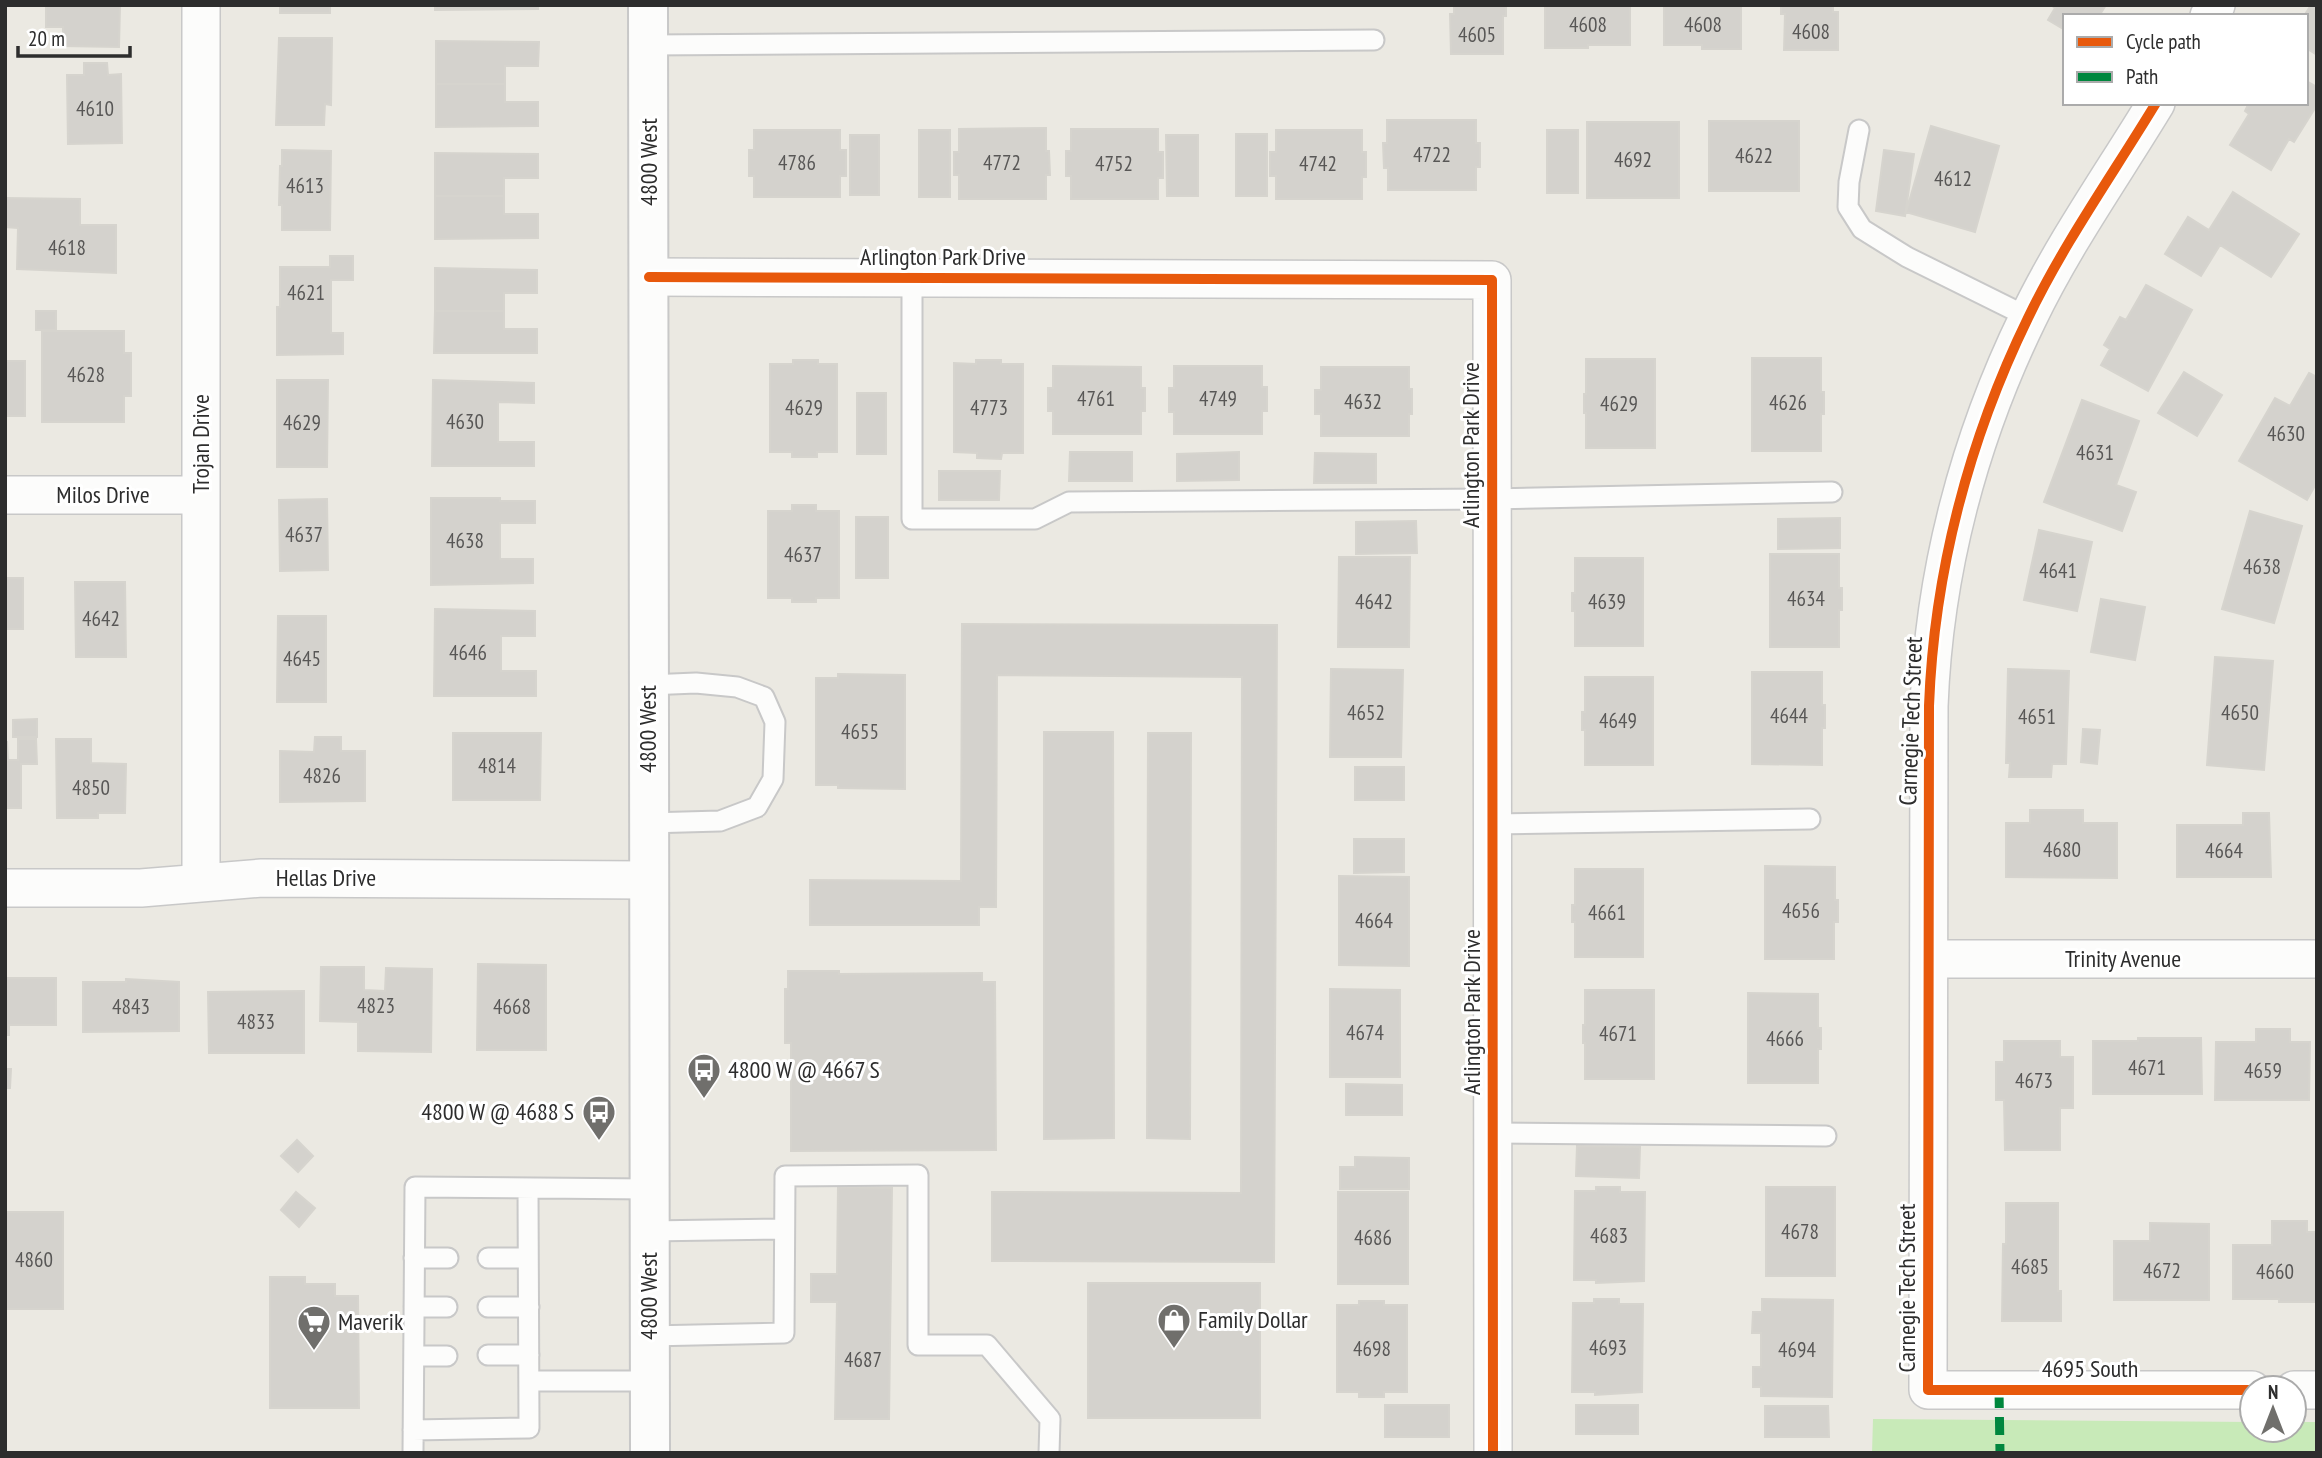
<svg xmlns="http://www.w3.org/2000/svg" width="2322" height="1458" font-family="'PT Sans Narrow',sans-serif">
	<rect width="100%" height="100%" fill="#ebe9e2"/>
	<!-- green -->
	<path fill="#c8eab8" d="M1873,1419L2252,1422V1430H2294V1422H2317V1453H1872Z"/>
	<!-- building -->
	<path fill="#d4d2cd" stroke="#d6d4ce" stroke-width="2" d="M46,5H120L119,47L63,46V27H46Z
		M280,5H330V13H280Z
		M435,5H538V9L435,10Z
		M1454,5H1506V16H1503V54H1451L1450,14H1454Z
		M1545,5H1630V45H1588V48H1545Z
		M1664,5H1741V49H1702V45H1664Z
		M1781,5H1833V12H1838V50H1784L1785,14H1781Z
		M2051,5H2106L2099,16H2065V30L2048,20L2055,8Z
		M2311,5H2317V55L2306,48V16H2304Z
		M279,38H332L331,105L325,104L324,125H276Z
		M436,41L539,42L538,66H505V84H436Z
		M84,63H107L108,75L121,74L122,143L68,144L67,75H84Z
		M2306,81L2317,87V105L2294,142L2289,139L2271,170L2230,145L2249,114L2245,111L2249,103H2306Z
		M436,84H505V102H538V126L436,127Z
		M1387,120H1476V143H1480V167H1476V190H1388V168H1384L1383,143H1387Z
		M1709,121H1799V191H1709Z
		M1587,122H1679V198H1587Z
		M1931,126L1999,146L1975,232L1906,212Z
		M1046,128V151H1049L1050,175H1046V199H959V175H954V152H959V129Z
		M1071,129H1158V152H1163V178H1158V199H1071V176H1066V151H1071Z
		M754,130H840V150H846V176H840V197H754V176H749V150H754Z
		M919,130H950V197H919Z
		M1276,130H1362V152H1366V177H1362V199H1276V176H1270V152H1276Z
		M1547,130H1578V193H1547Z
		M1236,134H1267V196H1236Z
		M850,135H879V195H850Z
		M1166,135H1198V196H1167Z
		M282,150L331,151L330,230H282V205H279L280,166H282Z
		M1884,150L1914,154L1905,216L1876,211Z
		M435,153L538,154V178H504V196H435Z
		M2233,192L2299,234L2271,277L2220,245L2201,276L2165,254L2188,217L2209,230Z
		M435,196H504V214H538V238L435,239Z
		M5,198L80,199V225H116V273L17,269L18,228L5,227Z
		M330,256H353V280H331V333H343V354L277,355V307H280V267H330Z
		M435,268L537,270V293H504V311H435Z
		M2146,285L2192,310L2148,391L2101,365L2110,349L2104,345L2120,317L2126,320Z
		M36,311H56V330H36Z
		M435,311H504V329H537V353H434Z
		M42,331H124V353H131V396H124V422H42Z
		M1752,358H1821V392H1824V414H1821V451H1752Z
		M1586,359H1655V448H1586V413H1584V394H1586Z
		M793,360H818V364H837V452H817V457H792V452H770V364H793Z
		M976,360H1001V364H1023V453H1002L1001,459L977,458V453L954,452V363L976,364Z
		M5,361H25V416H5Z
		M1053,366L1141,367V388H1145V411H1141V434H1053V411H1048V388H1053Z
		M1174,366H1262V387H1267V411H1262V434H1174V412H1169V388H1174Z
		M1321,367H1409V389H1412V414H1409V436H1321V414H1315V390H1321Z
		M2184,372L2222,395L2197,436L2158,413Z
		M2309,373L2317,377V482L2307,500L2239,461L2275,398L2290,406Z
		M277,380H328L327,467H277Z
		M433,380L534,383V403L498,402V442H534V466H432Z
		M857,393H886V454H857Z
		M2082,400L2139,421L2116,485L2136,492L2122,531L2044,502Z
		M1070,452H1132V481H1069Z
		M1239,452V480L1177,481V454Z
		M1315,453L1376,454V483H1314Z
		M939,471H1000L999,500H939Z
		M431,498H500V501H535V523H500V559H533V583L431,585Z
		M327,499L328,570L280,571L279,500Z
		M792,505H816V511H839V598H816V602H792V598H768V511H792Z
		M2250,511L2302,526L2274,623L2222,609Z
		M856,517H888V578H856Z
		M1840,518V548L1778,549V519Z
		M1416,521L1417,553L1356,554V522Z
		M2039,530L2092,542L2077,611L2024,600Z
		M1770,554H1839V588H1842V610H1839V647H1770Z
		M1339,557H1410L1409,647H1338Z
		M1575,558H1643V646H1575V611H1572V593H1575Z
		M5,578H23V629H5Z
		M75,582H125L126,657H76Z
		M2101,599L2145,607L2135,660L2091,652Z
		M435,609L535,611V636H501V671H536V696H434Z
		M278,616H326V702H277Z
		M962,624L1277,625L1274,1262L992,1261V1192L1241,1193L1242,677L997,675L996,907H979V925H810V880L961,881Z
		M2215,657L2273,661L2264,770L2207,765Z
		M1331,669L1403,670L1401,757H1330Z
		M2008,669L2069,671L2066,764H2052L2051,777H2009L2010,763H2006Z
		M1752,672H1822V705H1825V728H1822V765L1752,764Z
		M838,674L905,675V789L838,788V785H816V678H838Z
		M1585,677H1653V765H1585V730H1582V712H1585Z
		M37,719V737H13V720Z
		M2083,729L2100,730L2097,764L2081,762Z
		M1044,732H1113L1114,1138L1044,1139Z
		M453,733H541L540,800H453Z
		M1148,733H1191L1190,1139L1147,1138Z
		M315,737H341V751H365V801L280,802V751L314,752Z
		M18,739H36L37,764H21V808H5V742H7L8,760H18Z
		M56,739H91V763L126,764L125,813H98V818H57Z
		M1355,767H1404V800H1355Z
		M2030,810H2083V823H2117V878L2006,877V823H2030Z
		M2243,813H2269L2271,877H2177V825H2243Z
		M1354,839H1404V872L1354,873Z
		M1765,866L1835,867V900H1838V922H1834V959H1765Z
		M1575,869H1643V957H1575V922H1572V905H1575Z
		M1339,876L1409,877V966L1339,965Z
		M478,964L546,965V1050H477Z
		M321,967H364V990L385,991L386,968L432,969L431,1052L358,1051V1022L320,1021Z
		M788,971H839V974L982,973V982H995L996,1150L791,1151V1043H785V989H788Z
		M5,978H56V1025H9V1035H5Z
		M126,979L179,982V1031L83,1032V982H126Z
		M1330,989L1400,990V1077H1330Z
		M1585,990H1654V1079H1585V1043H1583V1025H1585Z
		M304,991V1053H209L208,992Z
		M1748,993L1818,994V1028H1821V1049H1818V1083H1748Z
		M2256,1029H2290V1042H2310L2309,1100H2215L2216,1042H2256Z
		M2138,1038H2201L2202,1094H2093V1041H2138Z
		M2004,1041H2060V1057H2073V1108H2060V1150H2005L2004,1100H1996V1062H2004Z
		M5,1069H11L10,1088H5Z
		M1346,1084L1402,1085V1115H1346Z
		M297,1140L313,1156L298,1172L281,1156Z
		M1577,1146L1640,1147L1639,1178L1576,1176Z
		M1355,1157L1409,1158V1189H1340V1167H1355Z
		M838,1187L892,1188L889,1419H835L837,1302H811V1274H837Z
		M1596,1187H1620V1192H1645L1644,1281L1596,1283V1280H1574L1575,1191H1596Z
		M1766,1187H1835V1276H1766Z
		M296,1192L315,1208L299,1227L281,1210Z
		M1338,1192H1408V1284H1338Z
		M2006,1203H2058V1291H2061V1321H2002L2003,1244H2006Z
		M5,1212H63V1309H5Z
		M2272,1221H2307V1232H2317V1302H2279V1299H2233V1245H2272Z
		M2150,1223L2209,1224V1300H2114V1241H2150Z
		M270,1277H305V1284H335V1296H358L359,1408H270Z
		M1088,1283H1260V1418H1088Z
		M1594,1299H1619V1304H1643L1642,1392L1595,1395V1392H1572L1573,1303H1594Z
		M1762,1299L1833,1300L1832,1397L1761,1396V1387H1753V1367H1761V1333H1752L1753,1312H1762Z
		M1359,1301H1384V1305H1407V1392H1384V1397H1359V1392H1337V1305H1359Z
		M1385,1405H1449V1437H1385Z
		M1576,1405H1638V1434H1576Z
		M1765,1406H1828L1829,1437H1765Z"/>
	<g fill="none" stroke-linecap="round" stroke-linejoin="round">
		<defs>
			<path id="lane" d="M648,45L1374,40
				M1859,130L1849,182L1848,207L1862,229L1907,257L2028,317
				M912,278V519H1035L1069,502L1492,499L1832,492
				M648,685L696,683L737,687L764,697L775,722L773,779L757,807L720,821L648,823
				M1493,824L1810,819
				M1493,1133L1826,1136
				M649,1231L784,1229
				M414,1258H448
				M488,1258H528
				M414,1307H447
				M488,1307H529
				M649,1336L784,1333L785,1176L918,1175V1345H987L1050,1419L1049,1453
				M488,1355H529
				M414,1356H447
				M529,1381H649
				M413,1430L529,1428L528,1188
				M413,1453L415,1187L649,1189"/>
			<path id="street" d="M201,5V883
				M2209,16L2216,5
				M2156,103C2113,174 2064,243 2028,318C1969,439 1934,572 1929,706L1928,1390H2252
				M649,277L1492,280L1493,1453
				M5,495H201
				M5,888H141L262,878L648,880
				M1929,959H2317
				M2294,1390H2317"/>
			<path id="secondary" d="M648,5L650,1453"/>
		</defs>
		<!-- lane casing -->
		<use href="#lane" stroke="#c8c8c8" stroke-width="23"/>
		<!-- street casing -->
		<use href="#street" stroke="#c8c8c8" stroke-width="40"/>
		<!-- secondary casing -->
		<use href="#secondary" stroke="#c8c8c8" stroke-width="42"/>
		<!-- lane -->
		<use href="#lane" stroke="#fcfcfb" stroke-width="19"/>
		<!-- street -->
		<use href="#street" stroke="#fcfcfb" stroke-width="37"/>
		<!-- secondary -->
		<use href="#secondary" stroke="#fcfcfb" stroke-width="38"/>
		<!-- quiet -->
		<path stroke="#00873e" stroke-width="9" stroke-dasharray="18 9" stroke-linecap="butt" d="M1999,1390L2000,1453"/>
		<defs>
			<path id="cycleway" d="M2156,103C2113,174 2064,243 2028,318C1969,439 1934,572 1929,706L1928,1390H2252
				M649,277L1492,280L1493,1453"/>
		</defs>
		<!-- cycleway casing -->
		<use href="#cycleway" stroke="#fff" stroke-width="15"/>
		<!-- cycleway -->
		<use href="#cycleway" stroke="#e8590c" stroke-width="10"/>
	</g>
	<!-- icons -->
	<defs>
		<symbol id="bus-pin" viewBox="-11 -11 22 30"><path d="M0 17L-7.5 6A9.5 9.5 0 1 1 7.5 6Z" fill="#706f6c" stroke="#fff"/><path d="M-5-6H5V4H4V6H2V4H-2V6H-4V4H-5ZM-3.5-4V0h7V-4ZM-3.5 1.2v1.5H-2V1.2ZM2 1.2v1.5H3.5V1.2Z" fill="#fff"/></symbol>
		<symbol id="shop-pin" viewBox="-11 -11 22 30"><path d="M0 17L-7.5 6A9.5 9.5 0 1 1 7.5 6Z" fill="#706f6c" stroke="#fff"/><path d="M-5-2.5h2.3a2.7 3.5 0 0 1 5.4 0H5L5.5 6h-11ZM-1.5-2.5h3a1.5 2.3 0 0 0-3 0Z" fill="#fff"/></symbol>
		<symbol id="supermarket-pin" viewBox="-11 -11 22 30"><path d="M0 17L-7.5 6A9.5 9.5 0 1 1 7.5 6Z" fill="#706f6c" stroke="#fff"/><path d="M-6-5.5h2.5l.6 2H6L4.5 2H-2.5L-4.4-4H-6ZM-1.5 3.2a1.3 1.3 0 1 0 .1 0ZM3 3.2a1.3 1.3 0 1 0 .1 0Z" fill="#fff"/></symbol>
	</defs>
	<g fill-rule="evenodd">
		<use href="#bus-pin" x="685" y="1051" width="38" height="52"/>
		<use href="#bus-pin" x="580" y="1093" width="38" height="52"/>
		<use href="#shop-pin" x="1155" y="1301" width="38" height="52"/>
		<use href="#supermarket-pin" x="295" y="1303" width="38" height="52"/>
	</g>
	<g text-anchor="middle" stroke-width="6" stroke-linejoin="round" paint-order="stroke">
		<!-- number labels -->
		<g font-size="21" fill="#585756">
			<text x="1588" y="32">4608</text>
			<text x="1703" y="32">4608</text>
			<text x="1811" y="39">4608</text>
			<text x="1477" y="42">4605</text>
			<text x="95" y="116">4610</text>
			<text x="1432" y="162">4722</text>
			<text x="1754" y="163">4622</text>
			<text x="1633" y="167">4692</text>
			<text x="797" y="170">4786</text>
			<text x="1002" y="170">4772</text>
			<text x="1114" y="171">4752</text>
			<text x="1318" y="171">4742</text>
			<text x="1953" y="186">4612</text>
			<text x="305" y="193">4613</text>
			<text x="67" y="255">4618</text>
			<text x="306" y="300">4621</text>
			<text x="86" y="382">4628</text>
			<text x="1096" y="406">4761</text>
			<text x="1218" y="406">4749</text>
			<text x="1363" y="409">4632</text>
			<text x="1788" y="410">4626</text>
			<text x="1619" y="411">4629</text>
			<text x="804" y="415">4629</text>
			<text x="989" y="415">4773</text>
			<text x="465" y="429">4630</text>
			<text x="302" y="430">4629</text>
			<text x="2286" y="441">4630</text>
			<text x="2095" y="460">4631</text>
			<text x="304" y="542">4637</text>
			<text x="465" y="548">4638</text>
			<text x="803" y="562">4637</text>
			<text x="2262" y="574">4638</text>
			<text x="2058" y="578">4641</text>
			<text x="1806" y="606">4634</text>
			<text x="1374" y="609">4642</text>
			<text x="1607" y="609">4639</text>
			<text x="101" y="626">4642</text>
			<text x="468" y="660">4646</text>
			<text x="302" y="666">4645</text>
			<text x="1366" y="720">4652</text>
			<text x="2240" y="720">4650</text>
			<text x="1789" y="723">4644</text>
			<text x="2037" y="724">4651</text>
			<text x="1618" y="728">4649</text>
			<text x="860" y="739">4655</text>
			<text x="497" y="773">4814</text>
			<text x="322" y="783">4826</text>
			<text x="91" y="795">4850</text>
			<text x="2062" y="857">4680</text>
			<text x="2224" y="858">4664</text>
			<text x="1801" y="918">4656</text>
			<text x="1607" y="920">4661</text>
			<text x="1374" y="928">4664</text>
			<text x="376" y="1013">4823</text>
			<text x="131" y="1014">4843</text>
			<text x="512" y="1014">4668</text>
			<text x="256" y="1029">4833</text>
			<text x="1365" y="1040">4674</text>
			<text x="1618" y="1041">4671</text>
			<text x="1785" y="1046">4666</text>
			<text x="2147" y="1075">4671</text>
			<text x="2263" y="1078">4659</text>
			<text x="2034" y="1088">4673</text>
			<text x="1800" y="1239">4678</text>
			<text x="1609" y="1243">4683</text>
			<text x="1373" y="1245">4686</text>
			<text x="34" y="1267">4860</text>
			<text x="2030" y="1274">4685</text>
			<text x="2162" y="1278">4672</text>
			<text x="2275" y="1279">4660</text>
			<text x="1608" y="1355">4693</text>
			<text x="1372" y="1356">4698</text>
			<text x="1797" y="1357">4694</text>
			<text x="863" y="1367">4687</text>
		</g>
		<!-- street labels -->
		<g font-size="24" fill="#2d2d2d" stroke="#fff">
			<text transform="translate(649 162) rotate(-90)" y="8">4800 West</text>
			<text x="943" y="265">Arlington Park Drive</text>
			<text transform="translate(201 444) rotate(-90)" y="8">Trojan Drive</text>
			<text transform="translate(1471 445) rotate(-90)" y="8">Arlington Park Drive</text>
			<text x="103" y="503">Milos Drive</text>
			<text transform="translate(1911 721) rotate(-88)" y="8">Carnegie Tech Street</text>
			<text transform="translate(648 729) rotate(-90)" y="8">4800 West</text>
			<text x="326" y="886">Hellas Drive</text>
			<text x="2123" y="967">Trinity Avenue</text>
			<text transform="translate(1472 1012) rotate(-90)" y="8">Arlington Park Drive</text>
			<text transform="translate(1907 1288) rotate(-90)" y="8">Carnegie Tech Street</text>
			<text transform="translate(649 1296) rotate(-90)" y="8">4800 West</text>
			<text x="2090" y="1377">4695 South</text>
		</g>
		<!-- poi labels -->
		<g font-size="24" fill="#2d2d2d" stroke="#fff" text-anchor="start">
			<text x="728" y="1078">4800 W @ 4667 S</text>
			<text x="574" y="1120" text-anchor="end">4800 W @ 4688 S</text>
			<text x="1198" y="1328">Family Dollar</text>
			<text x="338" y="1330">Maverik</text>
		</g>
	</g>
	<!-- border -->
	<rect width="2322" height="1458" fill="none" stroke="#2d2d2d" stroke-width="14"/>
	<!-- legend -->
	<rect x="2063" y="14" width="245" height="91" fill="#ffffff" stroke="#ababab" stroke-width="2"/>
	<rect x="2077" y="37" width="35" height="10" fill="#e8590c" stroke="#ababab" stroke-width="2"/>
	<text x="2126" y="49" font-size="21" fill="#2d2d2d">Cycle path</text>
	<rect x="2077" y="72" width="35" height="10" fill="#00873e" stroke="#ababab" stroke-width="2"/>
	<text x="2126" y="84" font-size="21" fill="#2d2d2d">Path</text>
	<!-- north arrow -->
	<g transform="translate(2273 1409)"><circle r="33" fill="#ffffff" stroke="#ababab" stroke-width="2"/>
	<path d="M0-5L12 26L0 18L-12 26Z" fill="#706f6c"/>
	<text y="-10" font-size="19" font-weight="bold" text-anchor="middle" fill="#2d2d2d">N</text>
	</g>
	<!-- scale -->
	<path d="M18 46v10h112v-10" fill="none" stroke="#2d2d2d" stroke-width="3.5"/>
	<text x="28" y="46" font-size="21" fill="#2d2d2d" stroke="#ffffff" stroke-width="5" paint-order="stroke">20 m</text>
</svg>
